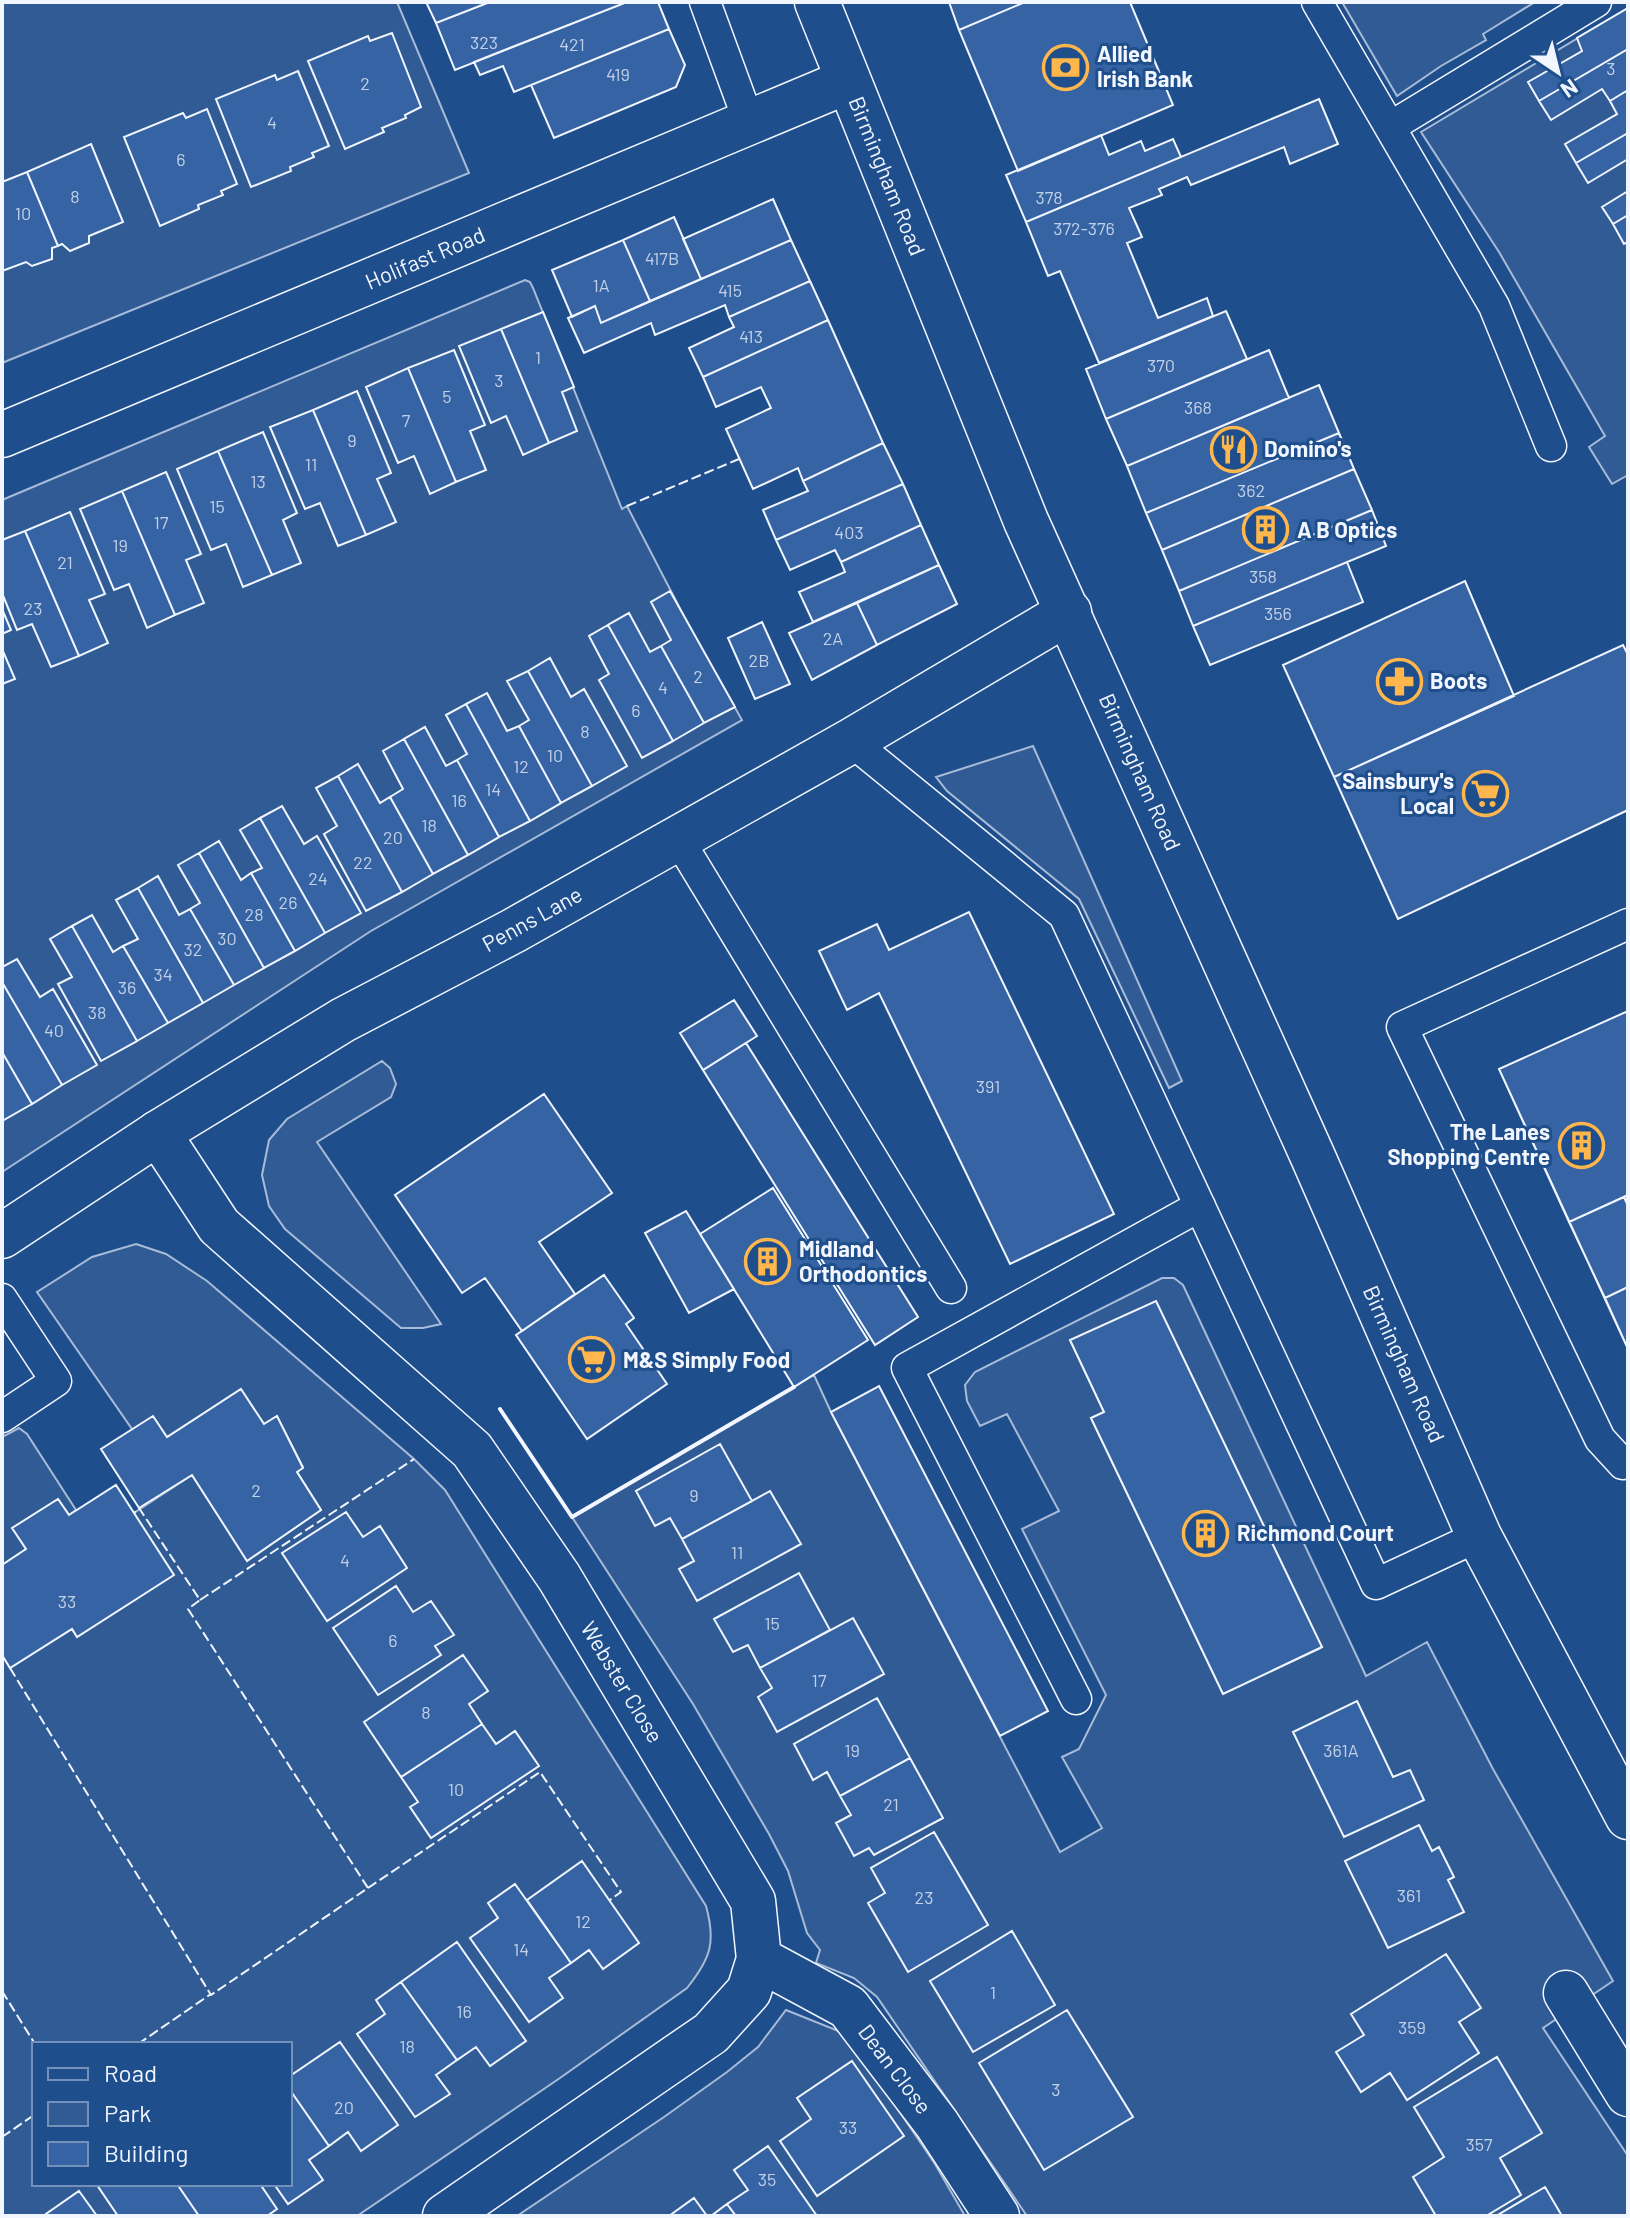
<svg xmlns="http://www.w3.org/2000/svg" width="1630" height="2218" font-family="Barlow,sans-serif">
	<rect width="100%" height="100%" fill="#1f4e8c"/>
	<!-- green -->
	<path fill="#305b95" stroke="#a8bbd7" stroke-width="2" fill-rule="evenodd" d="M2,2H397L469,173L2,363Z
		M1342,2H1535L1483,34L1486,40L1441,66L1397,96Z
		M1628,8V475L1612,484L1589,447L1605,436L1499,252L1421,132Z
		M525,280L530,282L533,288L622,509L627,506L689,626L742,720L371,931L2,1172V500Z
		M1033,746L1182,1081L1169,1088L1079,899L947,791L936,777Z
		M382,1061L390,1068L396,1084L391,1097L317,1142L441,1324L423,1328H401L285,1229L269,1206L262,1175L269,1140L287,1119Z
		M136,1244L166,1254L207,1281L414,1459L445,1490L706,1906C716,1942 711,1958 687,1988L560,2078L357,2216H2V1655L10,1667L72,1629L77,1636L134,1513L192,1475L247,1560L321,1510L297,1472L303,1467L277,1417L264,1424L241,1390L167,1437L132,1429L37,1292L92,1257ZM34,2044H290V2184H34Z
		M1162,1278H1174L1183,1285L1366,1676L1427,1642L1493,1769L1613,1981L1543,2028L1628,2156V2216H1027L877,1997L854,1978L816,1963L820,1950L807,1933L788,1871L769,1834L693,1704L572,1517L814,1375L831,1412L1060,1852L1102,1828L1062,1757L1079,1749L1106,1695L1022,1529L1059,1511L1007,1414L980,1426L967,1401L965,1385L975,1372ZM1070,1340L1322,1647L1321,1648L1223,1694L1091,1418L1104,1412Z
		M19,1428L27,1434L76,1510L69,1515L58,1499L13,1528L26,1549L2,1565V1437Z
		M786,2010L841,2032L859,2052L935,2164L965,2216H517L664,2117L727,2072L758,2047Z"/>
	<!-- building -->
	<path fill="#3563a3" stroke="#f2f6ff" stroke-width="2" d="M426,2H490L436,23Z
		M490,2H627L455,70L436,23Z
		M627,2H658L669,29L514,92L503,66L480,75L474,62Z
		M949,2H1025L959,30Z
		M1025,2H1130L1173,105L1018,171L959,30Z
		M1628,8V49L1539,101L1528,82L1582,51L1577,38Z
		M669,29L685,65L676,87L554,138L531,85Z
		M392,33L421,107L405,115L406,118L382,128L384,132L345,149L308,61L368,36L370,41Z
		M1628,49V90L1610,101L1602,89L1551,120L1539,101Z
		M298,71L329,146L312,153L314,157L290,167L291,171L251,187L216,99L275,75L277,80Z
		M1628,90V133L1576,163L1565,144L1617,114L1610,101Z
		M1319,99L1338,144L1290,164L1284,147L1191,185L1187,177L1159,189L1162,195L1129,208L1142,237L1127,243L1158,318L1207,298L1213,316L1099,363L1060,271L1048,276L1026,222Z
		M207,109L237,184L221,191L223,195L198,205L199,209L160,226L124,137L183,113L186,118Z
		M1628,133V159L1588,183L1576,163Z
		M1101,135L1109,155L1141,141L1145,151L1173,139L1181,157L1026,222L1006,175Z
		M91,144L123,222L89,236V243L70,251L62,244L58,246L27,172Z
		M27,172L58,246L52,248V259L32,266L26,262L2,271V182Z
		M1628,191V215L1613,224L1602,207Z
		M773,199L791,240L701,279L683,239Z
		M1628,215V242L1624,244L1613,224Z
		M674,217L701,279L650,301L623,240Z
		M623,240L650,301L601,323L595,306L572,317L552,270Z
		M791,240L810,281L729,317L725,305L655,335L651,323L584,353L568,318L595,306L601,323Z
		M810,281L828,320L703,377L689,348L734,327L729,317Z
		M1226,311L1247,359L1106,419L1086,369Z
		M543,312L574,387L562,392L577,431L549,443L501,329Z
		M828,320L883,443L803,481L798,468L753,489L726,429L771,408L761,387L716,407L703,377Z
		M501,329L549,443L523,455L506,416L491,423L459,346Z
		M454,350L485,425L470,431L486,470L456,482L408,368Z
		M1269,350L1289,398L1127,466L1106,419Z
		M408,368L456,482L430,494L414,456L398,463L366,387Z
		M1319,385L1339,433L1146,513L1127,466Z
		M357,391L391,473L377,479L396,522L366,535L313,410Z
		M313,410L366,535L338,546L320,503L305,509L270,427Z
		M263,432L297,513L283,520L301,563L272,575L218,451Z
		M1339,433L1354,469L1162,550L1146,513Z
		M883,443L903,484L776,540L763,510L808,491L803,481Z
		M218,451L272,575L243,587L226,544L211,550L177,469Z
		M1354,469L1372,510L1179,591L1162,550Z
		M166,472L201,554L186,560L204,603L175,615L122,491Z
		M903,484L921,525L841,562L835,550L790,570L776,540Z
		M122,491L175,615L147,628L129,584L114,590L80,509Z
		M1372,510L1386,546L1193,626L1179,591Z
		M70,512L105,594L89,600L108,643L79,656L25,531Z
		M921,525L939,565L813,622L799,592L845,572L841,562Z
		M25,531L79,656L51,667L32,624L17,630L2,593V540Z
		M1347,562L1363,602L1210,665L1193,626Z
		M939,565L957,604L877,645L857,603Z
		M1465,581L1514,696L1334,777L1283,665Z
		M670,591L735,707L704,723L661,646L671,640L651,602Z
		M857,603L877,645L812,680L789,633Z
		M2,609L11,630L2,634Z
		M629,613L650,652L661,646L704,723L673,741L608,625Z
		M762,622L790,684L755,699L728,638Z
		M608,625L673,741L642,758L599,680L609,674L589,636Z
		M1623,645L1628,655V810L1398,919L1334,777Z
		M2,649L15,679L2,684Z
		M550,658L571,697L584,689L627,766L592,786L528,671Z
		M528,671L592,786L561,803L519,726L529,720L507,681Z
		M487,693L507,731L519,726L561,803L530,821L466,704Z
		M466,704L530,821L499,837L457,760L467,754L446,715Z
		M425,727L446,766L457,760L499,837L468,855L404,739Z
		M404,739L468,855L433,874L390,797L403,789L383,751Z
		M358,764L380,803L390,797L433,874L402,892L338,776Z
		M338,776L402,892L366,911L324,834L337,826L316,788Z
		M282,806L304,844L317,836L361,913L325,933L260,818Z
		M260,818L325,933L295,951L251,873L262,868L240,830Z
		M219,841L241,880L251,873L295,951L264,968L199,853Z
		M199,853L264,968L234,985L190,909L200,903L178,865Z
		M158,876L179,915L190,909L234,985L203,1003L138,888Z
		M138,888L203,1003L168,1023L123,946L138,939L116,900Z
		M969,912L1114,1214L1010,1264L879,993L847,1010L819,951L877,924L889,950Z
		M92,915L113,952L123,946L168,1023L137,1041L72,926Z
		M72,926L137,1041L101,1061L58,984L72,977L50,939Z
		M17,959L40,997L53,989L97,1065L62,1085L2,982V967Z
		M2,982L62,1085L32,1104L2,1052Z
		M734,1000L757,1036L703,1070L680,1033Z
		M1628,1011V1195L1624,1197L1628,1206V1349L1499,1069Z
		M1628,1011V1349L1499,1069Z
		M1628,1011V1195L1569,1222L1499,1069Z
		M746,1043L918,1317L875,1345L703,1070Z
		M2,1052L32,1104L2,1121Z
		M544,1094L612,1193L539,1242L575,1294L522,1331L485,1278L462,1293L395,1195Z
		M773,1188L868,1340L794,1387L700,1234Z
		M1624,1197L1628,1206V1287L1605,1298L1569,1222Z
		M686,1211L734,1289L689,1313L645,1233Z
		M604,1275L634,1318L626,1324L667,1384L587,1439L516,1335Z
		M1628,1287V1349L1605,1298Z
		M1156,1301L1322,1647L1223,1694L1091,1418L1104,1412L1070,1340Z
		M879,1386L1048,1711L1000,1736L831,1412Z
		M241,1389L264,1424L277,1416L303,1468L297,1472L321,1510L247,1561L192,1475L139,1508L101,1449L153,1416L167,1437Z
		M720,1444L752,1501L682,1539L670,1518L655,1526L636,1491Z
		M116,1485L174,1575L77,1637L72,1629L10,1668L2,1655V1565L26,1549L12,1528L58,1499L69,1515Z
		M770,1491L801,1544L697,1601L679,1569L694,1561L682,1539Z
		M346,1512L363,1537L380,1526L407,1568L327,1621L282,1553Z
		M799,1573L830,1630L760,1668L748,1645L733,1652L714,1619Z
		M396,1586L413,1612L431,1601L454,1635L435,1646L441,1655L378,1695L333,1628Z
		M853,1618L884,1674L777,1732L758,1697L772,1688L760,1668Z
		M463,1655L488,1691L469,1704L482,1724L401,1777L364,1722Z
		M877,1698L910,1758L840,1796L827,1772L813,1780L794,1744Z
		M1357,1701L1393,1777L1410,1770L1424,1800L1344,1837L1293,1732Z
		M482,1724L496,1744L515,1731L539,1766L431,1838L410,1807L418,1802L401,1777Z
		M910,1758L943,1818L874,1855L869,1848L854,1856L836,1823L851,1815L840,1796Z
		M1419,1825L1432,1851L1439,1847L1454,1877L1448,1880L1464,1912L1388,1948L1345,1861Z
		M934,1832L988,1925L908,1972L868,1903L885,1893L871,1868Z
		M582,1861L639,1943L603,1969L589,1950L571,1963L527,1900Z
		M515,1884L571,1963L549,1978L563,1998L529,2022L470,1938L498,1918L488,1903Z
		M1012,1931L1055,2005L973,2052L930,1981Z
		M457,1942L526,2041L490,2066L476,2047L457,2060L401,1982Z
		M1446,1954L1481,2008L1459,2022L1479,2053L1407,2100L1390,2073L1361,2092L1336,2052L1364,2035L1351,2014Z
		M401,1982L457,2060L436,2075L450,2094L415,2117L357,2034L385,2014L376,2000Z
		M1067,2010L1133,2117L1044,2170L979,2063Z
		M340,2042L398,2125L361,2151L348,2132L329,2146L290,2090V2076Z
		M1497,2057L1542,2133L1500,2158L1521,2195L1486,2216H1436L1413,2177L1444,2157L1414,2107Z
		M852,2061L904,2136L817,2196L780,2141L811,2119L797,2098Z
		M290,2090L329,2146L309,2160L323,2180L288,2204L274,2184H290Z
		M768,2146L817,2216H736L727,2204L748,2190L734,2170Z
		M98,2184H177L199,2216H118L97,2185Z
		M177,2184H260L277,2209L267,2216H199Z
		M1545,2187L1562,2216H1496Z
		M79,2191L97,2216H43Z
		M694,2198L707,2216H669Z
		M727,2204L736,2216H711Z"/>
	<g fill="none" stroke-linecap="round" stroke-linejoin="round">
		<defs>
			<path id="lane" d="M705,2L749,122
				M1317,2L1494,306L1551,446
				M1390,127L1596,2
				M851,741L1064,915L1376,1584L1479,1536
				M677,837L951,1288
				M1628,924L1402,1027L1600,1439L1623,1464L1628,1461
				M2,1299L56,1381L2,1417
				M1076,1699L907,1368L1200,1206"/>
			<path id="street" d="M2,435L848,81
				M158,1133L219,1226L472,1450L559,1577L753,1901L759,1959L749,1991L711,2033L445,2216
				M759,1959L848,2007L937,2124L997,2216
				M1566,1993L1628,2094"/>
			<path id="secondary" d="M2,1236L158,1133L343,1020L513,931L851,741L1069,612"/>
			<path id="primary" d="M817,2L1026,521L1313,1157L1479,1536L1628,1817"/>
		</defs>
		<!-- lane casing -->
		<use href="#lane" stroke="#f2f6ff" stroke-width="33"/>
		<!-- street casing -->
		<use href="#street" stroke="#f2f6ff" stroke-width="47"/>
		<!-- secondary casing -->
		<use href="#secondary" stroke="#f2f6ff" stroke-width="47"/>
		<!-- primary casing -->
		<use href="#primary" stroke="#f2f6ff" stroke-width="47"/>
		<!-- lane -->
		<use href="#lane" stroke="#1f4e8c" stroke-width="30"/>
		<!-- street -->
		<use href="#street" stroke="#1f4e8c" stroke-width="44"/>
		<!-- secondary -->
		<use href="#secondary" stroke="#1f4e8c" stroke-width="44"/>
		<!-- primary -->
		<use href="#primary" stroke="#1f4e8c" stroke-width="44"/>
		<!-- fence -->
		<path stroke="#f2f6ff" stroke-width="2" stroke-dasharray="10 4" stroke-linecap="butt" d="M627,506L739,459
			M200,1600L414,1459
			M10,1668L211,1995L368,1888L188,1609L200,1600L139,1508L134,1513
			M368,1888L540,1772L621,1892L610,1900
			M2,1991L35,2044
			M138,2044L211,1994
			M2,2137L34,2115"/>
		<!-- wall -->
		<path stroke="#f2f6ff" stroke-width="4" d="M500,1409L572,1517L794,1387"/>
	</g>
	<!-- icons -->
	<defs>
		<symbol id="bank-ring" viewBox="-11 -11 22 22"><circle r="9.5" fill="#1f4e8c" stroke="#ffb74d" stroke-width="1.5"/><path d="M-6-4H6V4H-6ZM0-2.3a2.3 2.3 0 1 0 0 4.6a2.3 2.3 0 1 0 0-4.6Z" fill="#ffb74d"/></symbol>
		<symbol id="restaurant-ring" viewBox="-11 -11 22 22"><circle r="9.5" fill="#1f4e8c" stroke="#ffb74d" stroke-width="1.5"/><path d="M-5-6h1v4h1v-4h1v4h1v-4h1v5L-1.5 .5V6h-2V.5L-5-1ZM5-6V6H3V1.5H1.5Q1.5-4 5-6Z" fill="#ffb74d"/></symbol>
		<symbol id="building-ring" viewBox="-11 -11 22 22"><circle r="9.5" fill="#1f4e8c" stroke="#ffb74d" stroke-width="1.5"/><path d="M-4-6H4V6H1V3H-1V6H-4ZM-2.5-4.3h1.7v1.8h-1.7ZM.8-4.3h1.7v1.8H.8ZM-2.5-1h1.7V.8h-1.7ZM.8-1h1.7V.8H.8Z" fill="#ffb74d"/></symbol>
		<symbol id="pharmacy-ring" viewBox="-11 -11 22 22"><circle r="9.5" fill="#1f4e8c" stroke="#ffb74d" stroke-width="1.5"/><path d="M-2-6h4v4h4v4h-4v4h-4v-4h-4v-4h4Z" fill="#ffb74d"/></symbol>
		<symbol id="supermarket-ring" viewBox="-11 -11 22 22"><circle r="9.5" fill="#1f4e8c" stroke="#ffb74d" stroke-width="1.5"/><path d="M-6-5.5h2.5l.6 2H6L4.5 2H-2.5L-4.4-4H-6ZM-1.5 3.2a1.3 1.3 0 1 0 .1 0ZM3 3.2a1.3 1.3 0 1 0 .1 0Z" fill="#ffb74d"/></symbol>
	</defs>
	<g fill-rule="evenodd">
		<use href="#bank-ring" x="1040" y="42" width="51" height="51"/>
		<use href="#restaurant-ring" x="1208" y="424" width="51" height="51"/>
		<use href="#building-ring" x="1240" y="504" width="51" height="51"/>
		<use href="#pharmacy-ring" x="1374" y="656" width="51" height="51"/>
		<use href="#supermarket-ring" x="1460" y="768" width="51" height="51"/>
		<use href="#building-ring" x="1556" y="1120" width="51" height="51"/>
		<use href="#building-ring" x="742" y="1236" width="51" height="51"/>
		<use href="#supermarket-ring" x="566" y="1334" width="51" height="51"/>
		<use href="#building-ring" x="1180" y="1508" width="51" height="51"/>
	</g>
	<g text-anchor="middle" stroke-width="6" stroke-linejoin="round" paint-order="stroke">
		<!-- number labels -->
		<g font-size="18" fill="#c3d1e8">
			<text x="484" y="49">323</text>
			<text x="572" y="51">421</text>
			<text x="1611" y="75">3</text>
			<text x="618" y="81">419</text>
			<text x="365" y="90">2</text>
			<text x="272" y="129">4</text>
			<text x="181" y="166">6</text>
			<text x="75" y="203">8</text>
			<text x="1049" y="204">378</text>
			<text x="23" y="220">10</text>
			<text x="1084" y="235">372-376</text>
			<text x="662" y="265">417B</text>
			<text x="601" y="292">1A</text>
			<text x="730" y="297">415</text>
			<text x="751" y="343">413</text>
			<text x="538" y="364">1</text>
			<text x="1161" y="372">370</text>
			<text x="499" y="387">3</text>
			<text x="447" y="403">5</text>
			<text x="1198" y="414">368</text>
			<text x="406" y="427">7</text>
			<text x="352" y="447">9</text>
			<text x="311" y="471">11</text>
			<text x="258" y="488">13</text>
			<text x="1251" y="497">362</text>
			<text x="217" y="513">15</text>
			<text x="161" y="529">17</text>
			<text x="849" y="539">403</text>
			<text x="120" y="552">19</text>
			<text x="65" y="569">21</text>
			<text x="1263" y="583">358</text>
			<text x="33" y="615">23</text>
			<text x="1278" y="620">356</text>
			<text x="833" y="645">2A</text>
			<text x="759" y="667">2B</text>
			<text x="698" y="683">2</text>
			<text x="663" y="694">4</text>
			<text x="636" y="717">6</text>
			<text x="585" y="738">8</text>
			<text x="555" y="762">10</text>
			<text x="521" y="773">12</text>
			<text x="493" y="796">14</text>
			<text x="459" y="807">16</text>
			<text x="429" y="832">18</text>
			<text x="393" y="844">20</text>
			<text x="363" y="869">22</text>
			<text x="318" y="885">24</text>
			<text x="288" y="909">26</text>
			<text x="254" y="921">28</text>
			<text x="227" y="945">30</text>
			<text x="193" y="956">32</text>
			<text x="163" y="981">34</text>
			<text x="127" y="994">36</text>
			<text x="97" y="1019">38</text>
			<text x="54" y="1037">40</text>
			<text x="988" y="1093">391</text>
			<text x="256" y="1497">2</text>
			<text x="694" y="1502">9</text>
			<text x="737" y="1559">11</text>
			<text x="345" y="1567">4</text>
			<text x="67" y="1608">33</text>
			<text x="772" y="1630">15</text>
			<text x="393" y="1647">6</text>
			<text x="819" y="1687">17</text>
			<text x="426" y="1719">8</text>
			<text x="852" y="1757">19</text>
			<text x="1341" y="1757">361A</text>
			<text x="456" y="1796">10</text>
			<text x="891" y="1811">21</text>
			<text x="1409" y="1902">361</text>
			<text x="924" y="1904">23</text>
			<text x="583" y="1928">12</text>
			<text x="521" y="1956">14</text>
			<text x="993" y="1999">1</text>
			<text x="464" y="2018">16</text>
			<text x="1412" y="2034">359</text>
			<text x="407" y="2053">18</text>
			<text x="1056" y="2096">3</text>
			<text x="344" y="2114">20</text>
			<text x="848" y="2134">33</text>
			<text x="1479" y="2151">357</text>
			<text x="767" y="2186">35</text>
		</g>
		<!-- poi labels -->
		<g font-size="22" font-weight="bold" fill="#f2f6ff" stroke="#1f4e8c" text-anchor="start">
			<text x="1097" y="62">Allied<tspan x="1097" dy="25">Irish Bank</tspan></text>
			<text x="1264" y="457">Domino's</text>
			<text x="1297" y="538">A B Optics</text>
			<text x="1430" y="689">Boots</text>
			<text x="1454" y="789" text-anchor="end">Sainsbury's<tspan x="1454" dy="25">Local</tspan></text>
			<text x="1550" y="1140" text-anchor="end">The Lanes<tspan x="1550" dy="25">Shopping Centre</tspan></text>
			<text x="799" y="1257">Midland<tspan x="799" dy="25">Orthodontics</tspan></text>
			<text x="623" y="1368">M&amp;S Simply Food</text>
			<text x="1237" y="1541">Richmond Court</text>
		</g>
		<!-- street labels -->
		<g font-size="22" fill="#f2f6ff" stroke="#1f4e8c">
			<text transform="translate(887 176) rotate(68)" y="8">Birmingham Road</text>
			<text transform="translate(425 258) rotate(-23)" y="8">Holifast Road</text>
			<text transform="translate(1140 772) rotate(66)" y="8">Birmingham Road</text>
			<text transform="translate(532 919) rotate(-29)" y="8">Penns Lane</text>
			<text transform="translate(1404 1364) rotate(66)" y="8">Birmingham Road</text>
			<text transform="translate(622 1682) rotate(59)" y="8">Webster Close</text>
			<text transform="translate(895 2069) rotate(53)" y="8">Dean Close</text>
		</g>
	</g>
	<!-- border -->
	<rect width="1630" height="2218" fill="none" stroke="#f2f6ff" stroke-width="8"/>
	<!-- legend -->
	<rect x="32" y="2042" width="260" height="144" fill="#1f4e8c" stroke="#7391ba" stroke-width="2"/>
	<rect x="48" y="2068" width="40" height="12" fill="#1f4e8c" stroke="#7391ba" stroke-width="2"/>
	<text x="104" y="2082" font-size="24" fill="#f2f6ff">Road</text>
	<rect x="48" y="2102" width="40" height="24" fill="#305b95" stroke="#7391ba" stroke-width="2"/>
	<text x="104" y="2122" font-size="24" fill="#f2f6ff">Park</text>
	<rect x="48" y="2142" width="40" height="24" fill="#3563a3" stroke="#7391ba" stroke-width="2"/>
	<text x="104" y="2162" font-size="24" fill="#f2f6ff">Building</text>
	<!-- north arrow -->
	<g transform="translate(1558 72) rotate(145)" stroke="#1f4e8c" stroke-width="6" paint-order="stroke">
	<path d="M0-6L14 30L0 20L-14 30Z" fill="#f2f6ff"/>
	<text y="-12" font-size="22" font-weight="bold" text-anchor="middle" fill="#f2f6ff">N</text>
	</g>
</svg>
